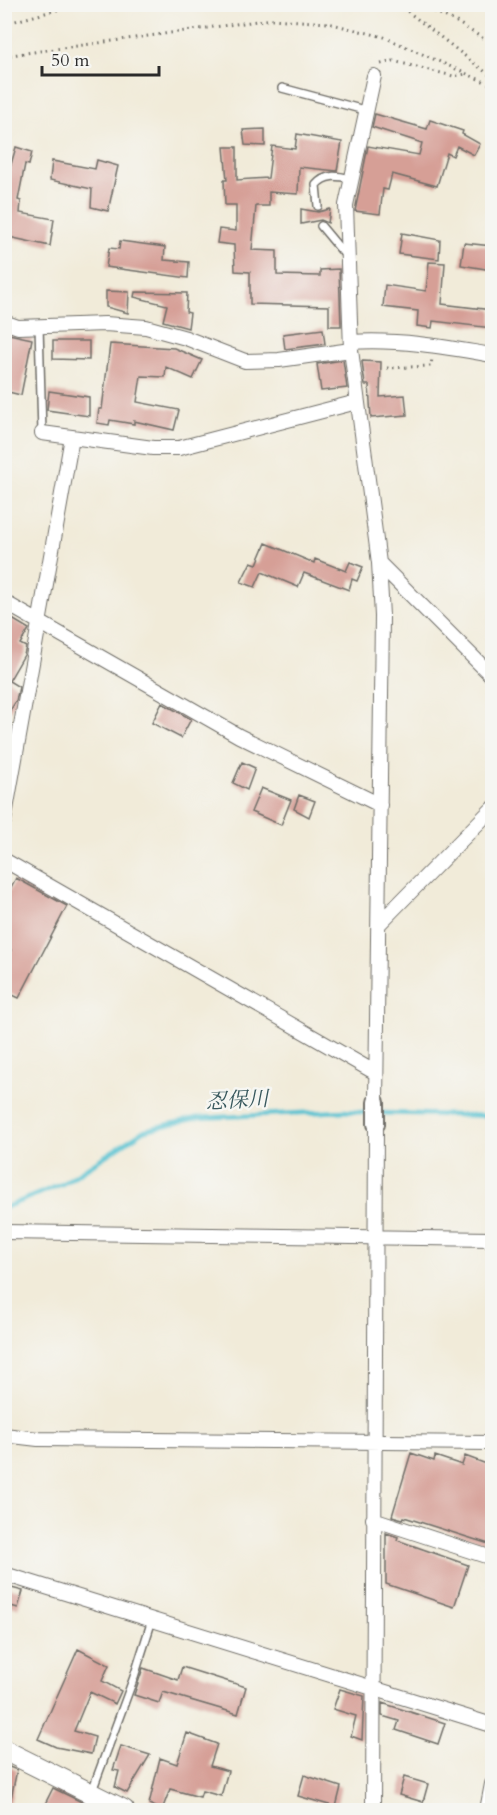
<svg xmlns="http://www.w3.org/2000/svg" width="497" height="1815" font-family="Cardo,'Noto Serif JP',serif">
	<rect width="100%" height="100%" fill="#f6f6f2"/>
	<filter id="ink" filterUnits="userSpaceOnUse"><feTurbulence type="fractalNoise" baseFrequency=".0167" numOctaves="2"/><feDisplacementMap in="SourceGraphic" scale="12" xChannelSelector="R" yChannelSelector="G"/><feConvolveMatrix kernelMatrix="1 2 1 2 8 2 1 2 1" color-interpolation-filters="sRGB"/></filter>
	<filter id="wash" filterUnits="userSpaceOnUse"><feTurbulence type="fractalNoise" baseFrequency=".008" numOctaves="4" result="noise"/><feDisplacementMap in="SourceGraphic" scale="24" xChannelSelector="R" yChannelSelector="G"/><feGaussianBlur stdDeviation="1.35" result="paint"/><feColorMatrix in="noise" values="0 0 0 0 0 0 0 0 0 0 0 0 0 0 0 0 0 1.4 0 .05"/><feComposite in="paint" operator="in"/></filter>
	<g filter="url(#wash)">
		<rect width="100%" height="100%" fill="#f1ebd9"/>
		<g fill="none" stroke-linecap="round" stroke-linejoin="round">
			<!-- stream -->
			<path stroke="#56c2d1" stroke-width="4.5" d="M381,1113L492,1116
				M4,1208L62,1184L145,1130L197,1118L344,1111L372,1113"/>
		</g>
		<g id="blocks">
			<!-- building -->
			<path fill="#d69f96" d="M375,114L427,129L430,120L463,131L462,134L480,144L474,155L457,146L453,156L447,153L437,186L392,174L388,190L383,189L380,214L355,211L368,146L419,155L422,143L372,127Z
				M265,129V146L245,145L243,130Z
				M297,134L342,142L337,171L299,167L298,194L269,192V206H256L252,250L277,251V275L320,276V270L339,269L341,326H329V306L250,304V272L235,271L234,245L217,243L219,229L236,231V205H225L224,180H227L224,147H237V180L268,178L272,146L295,149Z
				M16,147L32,152L29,165L25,164L18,200L21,201L20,213L54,219L50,246L4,236V167L10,168Z
				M97,160L118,166L108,211L91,207L92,189L50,180L52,161L95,169Z
				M301,209L318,212L330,209L328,223L321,220L301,224Z
				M402,233L440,240L439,259L399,254Z
				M120,241L165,247L164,260L189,262L188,278L106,267L109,248L119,249Z
				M464,243L492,246V270L461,265Z
				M429,262L445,263L442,304L492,310V328L433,321L432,328L417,326L418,311L383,307L385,285L426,291Z
				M106,291L129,292L128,313L106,307Z
				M135,292L187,293L186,312L190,313L188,328L163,321L167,305L134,297Z
				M323,329L325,344L285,349L283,334Z
				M4,333L32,339L21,395L4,391Z
				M53,341H89V360L53,359Z
				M110,344L174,348L202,360L193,379L166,367L165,377L141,376L137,402L179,410L174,430L134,421V424L110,420L109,425L97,423L99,409H102Z
				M343,360L347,388L321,391L317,364Z
				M362,361L381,362L380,397L405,395L407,415L371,418L369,385H365Z
				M49,391L89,397V416L47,410Z
				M266,543L314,563L315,559L346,571L350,562L363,567L357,581L352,579L349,590L304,573L298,587L262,572L255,587L241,582L251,562L257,564Z
				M4,614L29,629L20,644L26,647L24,655L9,681L19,687L16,701L4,721Z
				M162,703L191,719L181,738L152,723Z
				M242,762L255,768L247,790L233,783Z
				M261,788L291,800L281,825L251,812Z
				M299,795L315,801L309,817L294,809Z
				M16,878L67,906L19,998L4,991V962L11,950L4,947V900Z
				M411,1453L434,1461L435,1456L462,1465L465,1456L492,1466V1534L489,1544L404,1517L403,1519L392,1516Z
				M386,1533L398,1537L397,1540L468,1565L454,1607L386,1584Z
				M4,1586L23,1591L18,1608L4,1604Z
				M78,1649L109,1665L102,1681L121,1691L115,1704L90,1692L74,1731L95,1737L91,1754L56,1747L38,1739Z
				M182,1667L246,1687L238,1714L163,1692L159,1703L134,1695L143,1668L178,1680Z
				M340,1689L364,1696L362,1740L351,1736L356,1716L333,1709Z
				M382,1703L445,1723L438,1744L396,1730L399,1721L382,1716Z
				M187,1733L217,1744L210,1766L228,1771L221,1796L202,1791L200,1797L170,1789L162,1810L149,1804L160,1758L177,1764Z
				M121,1746L150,1755L127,1793L115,1787L119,1771L113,1770Z
				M4,1765L17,1770L10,1803L4,1802Z
				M304,1775L341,1787L336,1807L298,1796Z
				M404,1777L428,1784L423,1802L399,1795Z
				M53,1788L98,1810H42Z"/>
		</g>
	</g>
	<g filter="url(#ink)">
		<use href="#blocks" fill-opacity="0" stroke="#706e68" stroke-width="1.5"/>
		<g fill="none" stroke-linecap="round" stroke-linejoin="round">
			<defs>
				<path id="service" d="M282,88L368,111
					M318,206L316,185C326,173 338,176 352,179
					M321,226L346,256
					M39,326L42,433
					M92,1791L134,1677L152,1620"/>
				<path id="minor" d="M374,76L346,205L351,350L379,563L382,616L376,1102
					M4,322L18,327L105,324L146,327L186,338L245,361L279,360L351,350
					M351,342C400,339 445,347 492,355
					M42,433L153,448H179L357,402
					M379,563L492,676
					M4,602L239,736L380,805
					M4,821L72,437
					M4,860L376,1073
					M379,924L492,809
					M4,1232L492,1239
					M4,1435L38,1439L492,1443
					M373,1519L492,1558
					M4,1574L492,1725
					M373,1810L376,1124
					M487,1810L492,1784"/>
				<path id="tertiary" d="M376,1124V1102"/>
				<path id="secondary" d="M4,1750L124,1810"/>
			</defs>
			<!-- service casing -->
			<use href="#service" stroke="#706e68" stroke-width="10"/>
			<!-- minor casing -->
			<use href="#minor" stroke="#706e68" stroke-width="16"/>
			<!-- tertiary casing -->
			<use href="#tertiary" stroke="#706e68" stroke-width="20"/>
			<!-- secondary casing -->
			<use href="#secondary" stroke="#706e68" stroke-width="22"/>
			<!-- path -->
			<path stroke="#706e68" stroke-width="3" stroke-dasharray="1.5 4.5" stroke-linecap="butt" d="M398,4L492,77
				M418,4L455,21L492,44
				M4,24L79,4
				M4,56L272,19L328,23L384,37L492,85
				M381,64L393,61L453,76L467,74
				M387,368L431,366L432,358"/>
			<!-- service -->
			<use href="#service" stroke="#fff" stroke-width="7"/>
			<!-- minor -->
			<use href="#minor" stroke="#fff" stroke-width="14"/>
			<!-- tertiary -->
			<use href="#tertiary" stroke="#fff" stroke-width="16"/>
			<!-- secondary -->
			<use href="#secondary" stroke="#fff" stroke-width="20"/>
		</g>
	</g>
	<g text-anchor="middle" stroke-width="5" stroke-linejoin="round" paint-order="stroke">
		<!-- water labels -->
		<g font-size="21" font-style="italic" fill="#38585d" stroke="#f6f6f2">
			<text transform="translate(237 1100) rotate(-3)" y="7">忍保川</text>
		</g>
	</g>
	<!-- margin -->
	<rect width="497" height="1815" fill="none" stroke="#f6f6f2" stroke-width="24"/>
	<!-- scale -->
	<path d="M42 66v9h117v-9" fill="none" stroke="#2b2b2b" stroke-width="3"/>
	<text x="51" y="66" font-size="18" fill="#2b2b2b" stroke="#f6f6f2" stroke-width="4.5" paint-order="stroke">50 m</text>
</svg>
